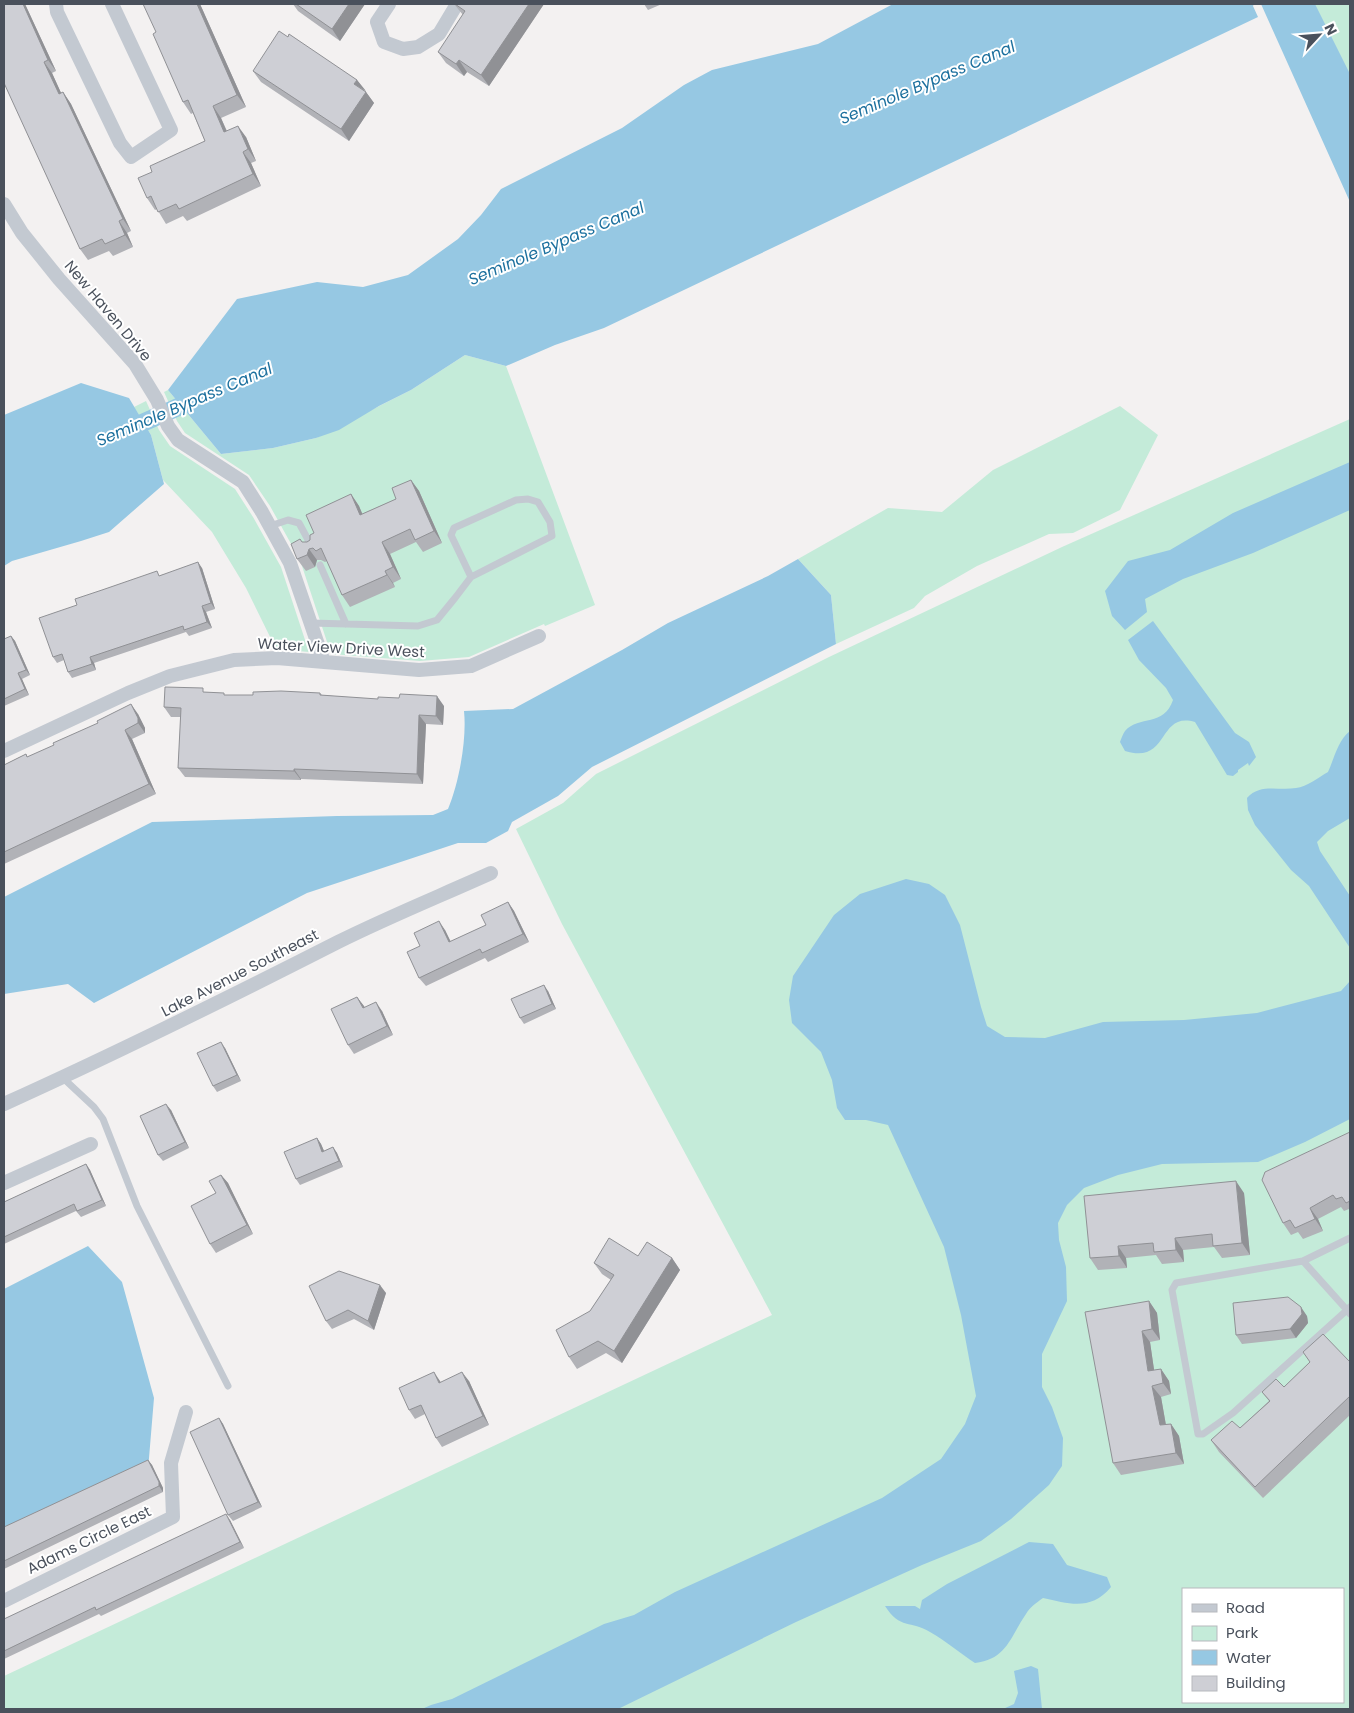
<svg xmlns="http://www.w3.org/2000/svg" width="1354" height="1713" font-family="Poppins,sans-serif">
	<rect width="100%" height="100%" fill="#f3f1f1"/>
	<!-- green -->
	<path fill="#c4ebd9" fill-rule="evenodd" d="M1310,4H1350V80Z
		M465,355L506,366L595,605L545,626L544,624L469,657L420,661L331,654L300,560L270,506L249,475L185,433L177,421L164,392L168,390L221,454L273,448L316,438L411,390Z
		M146,401L159,430L170,446L235,489L253,517L281,567L309,652L276,649L246,588L212,532L163,480L151,435L134,407Z
		M1120,406L1158,435L1120,510L1073,533L1049,534L977,566L925,596L914,608L836,644L831,595L798,559L888,508L942,512L993,470Z
		M1350,419V1709H4V1676L772,1315L562,924L516,829L563,803L596,774L829,657L1062,547ZM1183,1589H1343V1702H1183Z"/>
	<!-- water -->
	<path fill="#96c8e3" d="M893,4H1254L1253,6L1258,17L604,328L555,345L506,366L465,355L411,390L379,406L339,430L316,438L273,448L221,454L168,390L237,299L317,282L363,287L408,275L458,239L481,215L501,189L622,128L684,85L712,70L818,44Z
		M1261,4H1315L1350,74V202Z
		M81,383L129,398L151,435L164,484L109,532L81,541L12,561L4,566V415Z
		M1350,462V510L1253,553L1183,579L1145,599L1147,612L1125,630L1112,616L1105,591L1128,561L1170,550L1233,513Z
		M798,559L831,595L836,644L592,767L558,796L512,822L508,831L486,843H458L307,893L94,1003L68,984L4,994V897L152,822L337,816L433,815L448,809C459,783 467,739 464,711L513,709L622,650L668,623L768,576Z
		M1153,621L1235,733L1249,742L1256,757L1249,766L1248,763L1238,770V772L1233,776L1227,775L1195,722C1157,711 1170,765 1125,751L1120,742C1121,739 1123,734 1125,731C1139,715 1164,727 1173,700L1166,688L1139,660L1128,640Z
		M1350,731V818L1328,831L1317,842L1320,851L1350,896V948L1309,886L1291,870L1255,825L1248,810L1247,798C1260,783 1278,791 1296,788C1307,787 1319,777 1328,772C1334,759 1338,740 1350,731Z
		M906,879L929,884L945,895L960,925L981,1007L987,1026L1005,1037L1045,1038L1103,1022L1184,1020L1257,1013L1341,991L1350,981V1119L1305,1142L1258,1162L1162,1164L1118,1175L1084,1188L1067,1205L1058,1223L1059,1240L1066,1267L1067,1301L1042,1354V1387L1052,1407L1063,1438L1062,1466L1049,1485L1011,1519L981,1541L922,1565L796,1622L618,1709H422L431,1705L452,1699L604,1624L634,1615L675,1592L882,1498L941,1459L965,1424L976,1396L961,1315L944,1247L888,1125L866,1120H845L837,1108L832,1080L821,1052L792,1023L789,1000L793,976L834,915L860,894Z
		M88,1246L122,1282L154,1398L148,1470L4,1533V1289Z
		M1029,1542L1053,1544L1067,1565L1107,1577L1111,1587C1091,1611 1070,1604 1043,1598C1036,1603 1030,1607 1026,1614C1010,1637 1007,1659 975,1663C960,1653 946,1641 930,1632C911,1620 900,1630 885,1606H915L920,1609L922,1600L947,1584Z
		M1031,1666L1038,1669L1042,1709H1003L1014,1704L1018,1693L1014,1671Z"/>
	<g fill="none" stroke-linecap="round" stroke-linejoin="round">
		<!-- canal -->
		<path stroke="#96c8e3" stroke-width="18" d="M122,432L203,396"/>
		<!-- service -->
		<path stroke="#c3c9d1" stroke-width="7" d="M270,526L288,520L299,523L313,549
			M320,565L346,624
			M311,623L418,626L437,620L455,598L471,577L552,536L550,522L538,502L528,499L516,500L454,528L451,535L471,577
			M63,1078L94,1107L103,1119L137,1206L228,1386
			M1303,1261L1350,1238
			M1350,1307L1347,1310L1233,1413L1203,1434H1198L1172,1290L1176,1283L1303,1261L1347,1310L1350,1314"/>
		<!-- minor -->
		<path stroke="#c3c9d1" stroke-width="14" d="M56,4L57,12L120,143L131,157L171,130L112,4
			M389,4L377,22L384,42L403,49L418,47L439,34L457,4
			M4,204L22,233L59,279L135,364L157,400L168,426L178,440L243,482L262,512L290,563L324,662
			M4,751L128,693L170,676L234,660L277,658L419,670L471,666L539,636
			M4,1104C117,1053 228,998 338,942C388,917 440,896 491,873
			M4,1183L91,1144
			M4,1601L173,1517L171,1463L186,1412"/>
	</g>
	<!-- wall -->
	<path fill="#b1b2b7" d="M4,4H25L56,71L52,73L61,93L63,92L71,104L131,231L127,233L133,247L113,256L109,251L88,260L80,249Z
		M200,4L246,107L221,118L227,131L246,137L256,161L251,163L261,186L187,221L183,216L166,224L157,209L155,210L147,198L152,172L205,141L193,113L191,114L183,102L156,32Z
		M293,4H365L340,41L298,11Z
		M454,4H544L489,86L467,72L464,76L446,63L438,52L463,15Z
		M644,4H662L648,10Z
		M288,37L357,80L374,103L349,141L261,82L253,71Z
		M411,480L419,491L442,543L423,552L416,542L390,554L401,579L393,583L395,587L350,607L342,595L327,561L325,562L321,560H317L315,567L306,571L297,559L302,542H307L310,540L314,533L351,494L359,506L362,514L396,499Z
		M202,568L215,609L206,612L212,628L189,636L186,632L94,663L96,670L72,678L68,672L64,660L57,663L53,657L161,575Z
		M11,636L15,641L30,675L22,679L29,695L4,706V639Z
		M205,692L225,695H253L320,693L322,695L444,706L443,725L426,724L423,784L301,779V780L185,777L178,768L181,717H171L164,707Z
		M138,714L145,728V733L132,739L156,794L4,864V765L26,754L27,757Z
		M508,902L514,911L529,942L488,962L485,958L426,986L419,978L420,946L445,930L451,942L486,925Z
		M548,991L556,1009L524,1024L520,1018Z
		M357,997L365,1008L382,1011L393,1035L354,1054L348,1045Z
		M225,1048L241,1081L217,1092L213,1086Z
		M171,1110L189,1148L163,1161L158,1155Z
		M1350,1132V1210L1349,1209L1344,1211L1341,1207L1318,1219L1323,1231L1303,1239L1298,1232L1291,1235L1283,1223Z
		M317,1138L321,1144L324,1151L333,1147L337,1153L343,1167L300,1185L296,1179Z
		M86,1164L90,1170L106,1206L81,1217L76,1211L4,1244V1202Z
		M221,1175L228,1183L253,1234L216,1253L210,1244L216,1193Z
		M1244,1193L1250,1255L1222,1258L1214,1247L1183,1250L1184,1262L1162,1264L1156,1255L1126,1258L1127,1268L1098,1270L1090,1258Z
		M638,1256L672,1258L680,1270L622,1363L606,1353L577,1369L569,1357L590,1311L611,1280L602,1274L594,1263Z
		M339,1271L386,1293L374,1330L354,1319L332,1329L326,1321Z
		M1149,1301L1157,1313L1160,1340L1150,1342L1154,1370L1161,1369L1169,1381L1171,1394L1161,1397L1166,1425L1171,1424L1179,1436L1184,1464L1121,1475L1113,1463Z
		M1307,1316L1308,1323L1296,1338L1242,1344L1236,1335Z
		M1303,1352L1350,1362V1415L1263,1498L1219,1452L1211,1440L1240,1428L1269,1401L1262,1392L1284,1387L1310,1362Z
		M469,1381L489,1425L442,1447L436,1438L425,1414L415,1419L409,1410L440,1382Z
		M219,1418L223,1424L262,1507L233,1521L228,1515Z
		M148,1460L152,1465L163,1488V1492L4,1569V1527Z
		M230,1520L244,1548L101,1616L99,1614L4,1659V1619Z"/>
	<!-- shaded-wall -->
	<path fill="#909195" d="M23,4H25L56,71L48,60Z
		M197,4H200L246,107L237,95Z
		M349,4H365L340,41L332,29Z
		M529,4H544L489,86L481,75Z
		M459,60L467,72L464,76L456,64Z
		M44,62L52,73L67,106L59,94Z
		M357,80L366,91L354,84Z
		M63,92L71,104L131,231L123,219Z
		M366,92L374,103L349,141L341,129Z
		M213,106L221,118L232,144L224,132Z
		M238,126L246,137L256,161L248,149Z
		M243,152L251,163L261,186L253,174Z
		M119,221L127,233L133,247L125,235Z
		M411,480L419,491L442,543L434,531Z
		M351,494L359,506L368,527L360,515Z
		M382,542L390,554L401,579L393,567Z
		M309,549L317,560L315,567L307,555Z
		M198,562L202,568L215,609L211,603Z
		M385,571L393,583L395,587L387,575Z
		M202,606L206,612L212,628L207,622Z
		M11,636L15,641L30,675L26,670Z
		M90,657L94,663L96,670L92,664Z
		M18,673L22,679L29,695L25,689Z
		M437,696L444,706L443,725L436,716Z
		M131,704L138,714L145,728V733L138,723Z
		M419,715L426,724L423,784L417,774Z
		M125,730L132,739L156,794L149,784Z
		M294,769L301,779V780L294,771Z
		M508,902L514,911L529,942L523,934Z
		M439,921L445,930L455,951L449,942Z
		M544,985L548,991L556,1009L552,1004Z
		M357,997L364,1006L369,1017L363,1008Z
		M376,1002L382,1011L393,1035L387,1026Z
		M221,1042L225,1048L241,1081L237,1075Z
		M166,1104L171,1110L189,1148L185,1142Z
		M317,1138L321,1144L327,1158L322,1152Z
		M333,1147L337,1153L343,1167L339,1161Z
		M86,1164L90,1170L106,1206L102,1200Z
		M221,1175L228,1183L253,1234L247,1225Z
		M1236,1181L1244,1193L1250,1255L1242,1243Z
		M1310,1208L1318,1219L1323,1231L1315,1219Z
		M1175,1238L1183,1250L1184,1262L1176,1250Z
		M1118,1246L1126,1258L1127,1268L1119,1256Z
		M672,1258L680,1270L622,1363L614,1351Z
		M380,1285L386,1293L374,1330L368,1321Z
		M1149,1301L1157,1313L1160,1340L1152,1329Z
		M1301,1307L1307,1316L1308,1323L1296,1338L1290,1329Z
		M1142,1331L1150,1342L1156,1383L1148,1371Z
		M1161,1369L1169,1381L1171,1394L1163,1383Z
		M434,1372L440,1381L445,1392L439,1383Z
		M462,1372L469,1381L489,1425L483,1416Z
		M1152,1386L1161,1397L1168,1437L1160,1425Z
		M219,1418L223,1424L262,1507L258,1502Z
		M1171,1424L1179,1436L1184,1464L1176,1453Z
		M148,1460L152,1465L163,1488V1492L159,1486Z
		M226,1514L230,1520L244,1548L240,1542Z"/>
	<!-- building -->
	<path fill="#cecfd5" stroke="#909195" d="M4,4H23L48,60L44,62L59,94L63,92L123,219L119,221L125,235L105,244L102,239L80,249L4,83Z
		M143,4H197L237,95L213,106L224,132L238,126L248,149L243,152L253,174L179,209L176,204L158,212L151,196L147,198L138,178L152,172L150,166L205,141L188,100L183,102L153,34L156,32Z
		M296,4H349L332,29Z
		M455,4H529L481,75L459,60L456,64L438,52L465,11Z
		M279,31L288,37L289,34L357,80L354,84L366,92L341,129L253,71Z
		M411,480L434,531L415,540L410,529L382,542L393,567L385,571L387,575L342,595L321,548L316,551L313,548L309,549L307,555L297,559L291,544L300,539L302,542H307L310,540V535L314,533L306,515L351,494L360,515L396,499L392,488Z
		M198,562L211,603L202,606L207,622L184,630L183,626L90,657L92,664L68,672L62,654L53,657L39,618L77,605L75,599L102,590L157,571L159,576Z
		M11,636L26,670L18,673L25,689L4,699V639Z
		M165,687L203,688V692L224,693V695H253V692L281,691L320,693V695L378,699V697L399,698L400,694L437,696L436,716L419,715L417,774L294,769V771L178,768L181,708L164,707Z
		M131,704L138,718V723L125,730L149,784L4,852V765L26,754L27,757L54,745L53,743L98,723L97,721Z
		M508,902L523,934L482,953L480,949L419,978L407,952L420,946L414,933L439,921L449,942L486,925L481,915Z
		M544,985L552,1004L520,1018L511,999Z
		M357,997L363,1008L376,1002L387,1026L348,1045L331,1009Z
		M221,1042L237,1075L213,1086L197,1053Z
		M166,1104L185,1142L158,1155L140,1116Z
		M1350,1132V1201L1346,1203L1342,1197L1336,1199L1333,1195L1310,1208L1315,1219L1295,1228L1290,1220L1283,1223L1262,1180L1265,1172Z
		M317,1138L322,1152L333,1147L339,1161L296,1179L284,1152Z
		M86,1164L102,1200L77,1211L74,1204L4,1237V1202Z
		M221,1175L247,1225L210,1244L191,1206L216,1193L209,1181Z
		M1236,1181L1242,1243L1213,1246L1212,1234L1175,1238L1176,1250L1154,1252L1153,1243L1118,1246L1119,1256L1090,1258L1084,1196Z
		M609,1238L638,1256L647,1242L672,1258L614,1351L598,1341L569,1357L556,1330L590,1311L614,1275L594,1263Z
		M339,1271L380,1285L368,1321L348,1310L326,1321L309,1286Z
		M1288,1297L1301,1307L1302,1314L1290,1329L1236,1335L1233,1303Z
		M1149,1301L1152,1329L1142,1331L1148,1371L1161,1369L1163,1383L1152,1386L1160,1425L1171,1424L1176,1453L1113,1463L1085,1312Z
		M1323,1334L1350,1362V1396L1255,1487L1211,1440L1232,1421L1240,1428L1270,1401L1262,1392L1276,1379L1284,1387L1310,1362L1303,1352Z
		M434,1372L439,1383L462,1372L483,1416L436,1438L421,1405L409,1410L399,1388Z
		M219,1418L258,1502L228,1515L190,1432Z
		M148,1460L159,1482V1486L4,1561V1527Z
		M226,1514L240,1542L96,1610L95,1607L4,1651V1619Z"/>
	<g text-anchor="middle" stroke-width="4" stroke-linejoin="round" paint-order="stroke">
		<!-- street labels -->
		<g font-size="15" fill="#4a515c" stroke="#fff">
			<text transform="translate(108 311) rotate(50)" y="5">New Haven Drive</text>
			<text transform="translate(341 648) rotate(3)" y="5">Water View Drive West</text>
			<text transform="translate(240 973) rotate(-27)" y="5">Lake Avenue Southeast</text>
			<text transform="translate(89 1540) rotate(-26)" y="5">Adams Circle East</text>
		</g>
		<!-- water labels -->
		<g font-size="16" font-style="italic" fill="#1c709e" stroke="#fff">
			<text transform="translate(927 82) rotate(-23)" y="6">Seminole Bypass Canal</text>
			<text transform="translate(556 243) rotate(-23)" y="6">Seminole Bypass Canal</text>
			<text transform="translate(184 404) rotate(-23)" y="6">Seminole Bypass Canal</text>
		</g>
	</g>
	<!-- border -->
	<rect width="1354" height="1713" fill="none" stroke="#4a515c" stroke-width="10"/>
	<!-- legend -->
	<rect x="1182" y="1588" width="162" height="115" fill="#ffffff" stroke="#b7b9be"/>
	<rect x="1192" y="1604" width="25" height="8" fill="#c3c9d1" stroke="#b7b9be"/>
	<text x="1226" y="1613" font-size="15" fill="#4a515c">Road</text>
	<rect x="1192" y="1626" width="25" height="15" fill="#c4ebd9" stroke="#b7b9be"/>
	<text x="1226" y="1638" font-size="15" fill="#4a515c">Park</text>
	<rect x="1192" y="1650" width="25" height="15" fill="#96c8e3" stroke="#b7b9be"/>
	<text x="1226" y="1663" font-size="15" fill="#4a515c">Water</text>
	<rect x="1192" y="1676" width="25" height="15" fill="#cecfd5" stroke="#b7b9be"/>
	<text x="1226" y="1688" font-size="15" fill="#4a515c">Building</text>
	<!-- north arrow -->
	<g transform="translate(1319 35) rotate(64)" stroke="#ffffff" stroke-width="4" paint-order="stroke">
	<path d="M0-4L9 19L0 12L-9 19Z" fill="#4a515c"/>
	<text y="-8" font-size="14" font-weight="bold" text-anchor="middle" fill="#4a515c">N</text>
	</g>
</svg>
